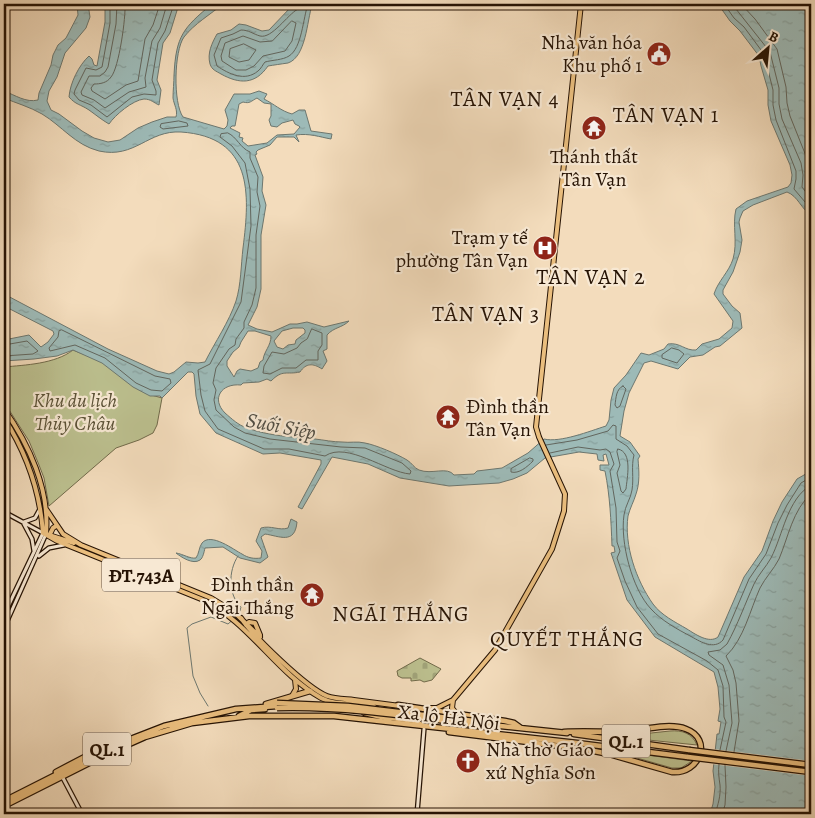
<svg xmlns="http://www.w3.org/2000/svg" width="815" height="818" font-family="Alegreya,serif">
	<defs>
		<pattern id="cemetery-stones" width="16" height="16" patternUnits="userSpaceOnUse" patternTransform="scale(1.25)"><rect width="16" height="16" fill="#bcc08f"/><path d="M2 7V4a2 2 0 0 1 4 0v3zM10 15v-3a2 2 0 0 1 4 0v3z" fill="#a1a47a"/></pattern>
		<pattern id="water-ripples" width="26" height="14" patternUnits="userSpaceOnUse" patternTransform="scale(1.25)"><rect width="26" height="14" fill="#9dbab7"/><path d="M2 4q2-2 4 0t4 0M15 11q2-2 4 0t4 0" fill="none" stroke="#879f9c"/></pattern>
	</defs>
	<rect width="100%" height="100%" fill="#f3dcbc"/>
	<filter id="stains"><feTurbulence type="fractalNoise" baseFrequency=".004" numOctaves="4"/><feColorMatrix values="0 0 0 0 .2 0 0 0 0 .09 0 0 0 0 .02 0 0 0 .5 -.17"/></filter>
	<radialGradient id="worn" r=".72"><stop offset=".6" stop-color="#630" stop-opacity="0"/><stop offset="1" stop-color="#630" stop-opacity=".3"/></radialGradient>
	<!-- green -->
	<path fill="#bcc08f" stroke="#716a4a" d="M73,350C82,354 93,357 102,362C124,377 135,392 162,398L157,425L153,433L139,440L116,448L49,506L44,478L39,465L29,441L4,402V367C25,365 55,364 73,350Z
		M670,731C682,730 692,733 697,745L609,736H623Z
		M609,750L692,761L681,768H672Z"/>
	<!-- cemetery -->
	<path fill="url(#cemetery-stones)" stroke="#716a4a" d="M420,658L441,669L432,680L424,682L420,680L411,681V678H402L398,676L397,671Z"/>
	<!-- water -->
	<path fill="url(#water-ripples)" stroke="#6d776f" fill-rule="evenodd" d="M77,4H88L90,17L86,28L65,53L57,77L49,91L47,101L51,110L59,114L82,131L94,138L108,142L120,140L138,128L152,122L167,117H176C178,110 174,105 173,98C173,91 174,82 174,75C176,36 183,28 212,4H223C211,14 194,24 184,37C174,51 173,103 183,117L224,129L227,126L228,120L225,110L234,94H250L259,91L267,94L264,99C274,104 281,111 292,114L299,110H305L311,131L332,134L331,139C320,137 309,133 296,135L299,142L294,137H277L270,145L258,150L256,152L257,154L255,155L263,177L262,191L266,205L261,235V289L257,307L248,325L257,329L272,332L290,324H297L307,322L324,327L349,321C342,328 334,327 327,335V349L323,351L327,361L322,369C313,363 306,363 300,372C286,375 283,369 271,381L267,379L259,382L243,383L241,385C221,383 211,399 225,413C232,419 238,425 247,428C269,436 292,437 315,439C324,440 333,442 342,442C350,443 357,441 365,443C376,445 397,454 407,460C412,463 414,468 419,470C432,475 447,466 454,475L474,474L477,471L502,468L528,453L544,439C560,443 590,431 606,426L609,420L611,400L614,388L626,375L641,353L649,355L664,349L668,344C680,342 685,351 696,350L702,344L719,339L732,328L733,321L714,294C718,281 729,272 733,259C738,242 732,225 736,209L747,201L788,187L791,183L792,175L790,165L771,121L768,105V90L761,66L759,56L740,31L730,21L718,4H811V215C801,209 798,196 787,192L753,205L743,211L740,218L739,222L742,240L740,252L733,272L723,290V294L732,306L740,313L742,328L720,346L715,347L703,355L690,357L678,369L651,361L644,363L629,393L624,411L620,436L630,442L640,456L638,459C639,470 640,483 636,494C634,501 630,508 628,516C624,545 636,580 653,604C661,615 675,622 687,629C695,634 709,644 718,637L744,577L762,551L773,521L782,502L797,479L811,471V814H710L713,804L715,787L713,771L717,734H719L721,722L718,721L720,709L718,687L714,672L655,637L627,600L611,553L615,552L614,546H612C611,520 610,496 605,471L600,470V465H609L606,454L603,455L604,461L598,460L597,454L579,452L545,458L527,473L513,479L499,483L449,486L400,478L368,464L332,457L302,509L298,507L321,464V460L280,453L263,454L216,433L200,414L196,396L194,374L192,372H188L162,398L160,396H150L133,387L102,363L73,350L57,356L34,359L4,361V340L29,335L41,347L48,342L54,334L53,331L4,306V294L108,349L157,371L169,374L174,372L186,362L198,363L205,362C215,342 229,322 236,301C241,285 241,265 243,248C250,193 253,137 181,132C148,130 135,159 99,151C75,145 62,126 42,114C30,107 16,103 4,98V91C15,95 26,103 38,100L39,93L51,65L53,55L58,45L66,38L78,15ZM257,98L264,103L271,104V116L269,120L271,126L277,127L282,123L293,120L295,124L299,126L300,127L294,134L277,135L267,143L248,146L242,141L243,138L239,137L240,133L230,128L232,126H235L239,104L243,102C250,104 251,101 257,98ZM293,328H303L305,330V333L296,340L295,344L288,345L283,349L277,347L274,341L282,331ZM248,331H255L271,336C271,346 264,351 263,360L260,362L258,368L251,371L240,369L237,371L234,377L227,366V361L233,352L239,347L241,342Z
		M105,4H179L170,33L163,43L157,80L161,90L159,105C154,103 151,99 144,99C133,100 115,115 109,124C102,120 96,115 89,110C80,104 76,105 69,97C70,83 79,65 89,56L92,59L94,65L97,66L105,22Z
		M305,4L312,5C307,21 306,57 288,63C281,64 274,65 268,66C255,85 239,84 221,74C216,71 212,70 210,64C207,53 212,43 217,34L231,30L239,24L246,25L262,31L269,30L291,7Z
		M291,519L297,522C295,545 279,536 265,534L261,537L268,557L260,563L240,558L223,547L205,548C204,552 203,558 200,560C193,565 181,557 176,553C183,554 190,559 196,558C199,554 199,547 202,543C211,532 234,550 242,554C248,558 254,559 261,558L262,551L256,541L261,528C271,525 279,531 288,528Z"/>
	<!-- pier -->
	<path fill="#f3dcbc" d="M713,749L811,761V776L711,764Z"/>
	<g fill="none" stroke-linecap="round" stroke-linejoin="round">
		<!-- shore -->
		<path stroke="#62665e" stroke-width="1" d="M110,4V23L102,67L96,70L86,68L75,90L74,94L79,100L91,105L107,117L132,97L144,94L156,95V91L152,80L158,43L165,31L174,4
			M117,4L116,24L108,67L105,72L100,76H89L81,92L82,95L94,100L105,108L129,92L146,87L145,78L152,41L160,28L167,4
			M125,4C126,17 119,68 111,77C107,83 100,84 94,84L91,88L92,91L105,99L126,85L138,81L145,39L153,25L160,4
			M300,4L298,9C287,15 272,39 260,36C253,34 249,30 241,30L233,34L221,38L214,55L217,66C229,74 245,82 258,71C261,69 263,64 265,62C272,60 283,60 289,56C302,48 303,18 308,4
			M724,4L734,18L744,27L764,54L773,90V105L776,120L796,171V179L794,189L811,209
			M732,4L770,52L779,88V104L782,119L801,163L803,175L802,187L811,199
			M741,4L755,19L777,49L786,87L787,103L790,116L808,161L811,187
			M292,21L296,23L292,41L285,51L263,56L254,66L246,70H236L222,61L221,56L225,43L243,36L260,42L272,41Z
			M244,44L256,50L249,60L239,62L229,57L230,49Z
			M179,121L187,123L188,126L163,129L160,127L161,124Z
			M228,133C237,137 240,148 250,152V158L258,177L257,192L260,206L256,235V288L252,305L244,322V328L236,339L235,345L229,349L216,368L213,383L216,390L214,400L216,410L234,427L245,433L270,439L341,447L365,448L402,463L411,471L410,474C386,472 347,441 325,456L289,449H264L218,429L205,411L201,395L198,370L210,364L241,302L251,226L250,189L245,163L232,146L220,137L221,134Z
			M312,329L322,333V345L318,351V360H306L296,368H282L270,374L263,373L264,366L272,352L284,354L297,348L301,343L307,339Z
			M62,330L155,376L170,379L171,383L162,391L151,390L136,383L105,358L75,345L50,351L49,348L58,337L59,331Z
			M4,345L27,341L38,351L33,354L4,356
			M672,348L679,350L684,354L677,363L662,358V355Z
			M623,386L626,389L620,406L617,408L615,405C616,398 616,389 623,386Z
			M546,445L577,440L608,431L613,425L616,426V439L627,446L634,455C631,466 634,478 632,490C631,498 625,506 624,515C620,542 632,589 651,609C662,621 677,629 692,637C701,642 714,650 723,640L749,579L766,554L778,523L787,505L801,483L811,477
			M618,449C633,452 627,478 626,489L623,493L621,491L617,473L620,465L617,452Z
			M550,453L578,447L600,450L606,449L610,452L614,464L610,471L616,508L617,542L620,551L617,558L625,581L637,607L658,634L707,661L718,670L723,686L724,717L726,722L720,750
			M530,458L533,459V461C527,467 519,474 511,472V469Z
			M726,751L732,723L729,685L723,665L709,655L708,652L720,650L727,644C738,624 745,604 754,584C758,575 766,567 771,558C783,535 787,499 811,485
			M734,752L739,721L736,683L733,670L726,656C744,639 750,610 760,588C765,578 774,569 779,559C788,538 793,509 811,494
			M715,814C718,805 721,795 720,785C719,778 718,772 719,764
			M722,814L725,805L726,787L725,765"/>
		<!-- stream -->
		<path stroke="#6d776f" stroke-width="1" d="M238,556C228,571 228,595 241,607L239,614
			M208,706L200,693L193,676L187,628L192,624L211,617L228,624L236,617"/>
		<defs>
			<path id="secondary" d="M4,512L43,533L4,615
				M24,522L35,518L40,509
				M24,524L32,539L34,551
				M39,556L49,548L64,545
				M4,628L46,534
				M63,778L82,814
				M417,814L424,729"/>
			<path id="primary" d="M4,409C29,444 50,490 46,534
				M4,418C26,452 40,492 43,533L57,541L201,599C249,621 275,672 321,698C337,707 356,700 373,706C378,708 380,714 385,716C398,722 413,717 424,726
				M46,509L63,534L81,545L211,598L234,612L260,637
				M49,536L53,528L56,526
				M52,536L74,543
				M241,618C254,637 307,688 327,696C335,699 345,699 354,700C370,702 385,704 400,706
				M246,625L249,622L255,623L260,635
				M292,696L296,689L295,680
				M453,700L452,708L456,713
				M430,708H437L453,700L495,650L552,549L564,511L565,494L539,437L536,427L581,4
				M364,713L389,719"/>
			<path id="highway" d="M266,704L310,691
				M398,705L505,721L514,723L521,728
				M239,716L251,710L265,709
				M491,725L567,733
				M449,732L584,749L609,754L672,772C700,774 713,739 686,729C668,722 640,731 621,732C602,732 583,731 564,732
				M574,734L689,750
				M56,772L98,750
				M4,801L115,745L164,726L236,709L277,706
				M4,806L109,753L145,737L192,723L249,716H334L577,743L688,757"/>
		</defs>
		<!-- secondary casing -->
		<use href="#secondary" stroke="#261304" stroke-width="5.5"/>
		<!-- primary casing -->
		<use href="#primary" stroke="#261304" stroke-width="6"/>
		<!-- highway casing -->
		<use href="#highway" stroke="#261304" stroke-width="7"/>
		<!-- secondary -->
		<use href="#secondary" stroke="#f7e8d3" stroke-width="3"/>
		<!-- primary -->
		<use href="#primary" stroke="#eabe7e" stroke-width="4"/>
		<!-- highway -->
		<use href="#highway" stroke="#eabe7e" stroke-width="4.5"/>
		<defs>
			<path id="highway-bridge" d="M277,703L348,706L491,723
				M277,708C349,706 420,718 492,727
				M689,750L811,765
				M688,757L811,772"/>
		</defs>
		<!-- highway-bridge casing -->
		<use href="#highway-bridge" stroke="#261304" stroke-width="7" stroke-linecap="butt"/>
		<!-- highway-bridge -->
		<use href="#highway-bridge" stroke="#eabe7e" stroke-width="4.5"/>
	</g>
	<!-- icons -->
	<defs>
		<symbol id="civic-disc" viewBox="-11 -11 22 22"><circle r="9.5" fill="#8f2418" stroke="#f7e8d3"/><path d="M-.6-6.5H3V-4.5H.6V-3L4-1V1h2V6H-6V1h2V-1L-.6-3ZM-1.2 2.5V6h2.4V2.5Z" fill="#fff"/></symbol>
		<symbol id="temple-disc" viewBox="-11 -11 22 22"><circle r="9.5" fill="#8f2418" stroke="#f7e8d3"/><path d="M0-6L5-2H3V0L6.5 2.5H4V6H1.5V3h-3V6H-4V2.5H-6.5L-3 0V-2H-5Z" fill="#fff"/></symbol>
		<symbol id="hospital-disc" viewBox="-11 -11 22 22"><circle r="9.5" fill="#8f2418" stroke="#f7e8d3"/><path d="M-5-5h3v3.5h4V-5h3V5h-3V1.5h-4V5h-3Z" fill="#fff"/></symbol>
		<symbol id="church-disc" viewBox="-11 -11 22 22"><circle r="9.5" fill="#8f2418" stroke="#f7e8d3"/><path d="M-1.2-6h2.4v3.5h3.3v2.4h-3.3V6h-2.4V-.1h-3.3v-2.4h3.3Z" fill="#fff"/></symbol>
	</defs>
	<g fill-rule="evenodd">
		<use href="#civic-disc" x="645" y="40" width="28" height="28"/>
		<use href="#temple-disc" x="580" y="114" width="28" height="28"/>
		<use href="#hospital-disc" x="531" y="234" width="28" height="28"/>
		<use href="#temple-disc" x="434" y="403" width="28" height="28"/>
		<use href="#temple-disc" x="298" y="581" width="28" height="28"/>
		<use href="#church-disc" x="454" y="747" width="28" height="28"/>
	</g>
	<g text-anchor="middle" stroke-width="4.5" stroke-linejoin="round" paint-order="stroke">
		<!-- shield labels -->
		<g fill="#f7e8d3" stroke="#655342" stroke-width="1">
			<rect x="102" y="558.5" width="78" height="33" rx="4"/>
			<rect x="602" y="724.5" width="48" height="33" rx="4"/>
			<rect x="83" y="732.5" width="48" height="33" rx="4"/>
		</g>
		<g font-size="19" font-weight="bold" fill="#261304">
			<text x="141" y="582">ĐT.743A</text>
			<text x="626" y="748">QL.1</text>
			<text x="107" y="756">QL.1</text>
		</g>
		<!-- poi labels -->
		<g font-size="20" fill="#261304" stroke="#f7e8d3" text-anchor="end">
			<text x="642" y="49">Nhà văn hóa<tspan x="642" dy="23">Khu phố 1</tspan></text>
			<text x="594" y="163" text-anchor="middle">Thánh thất<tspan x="594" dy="23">Tân Vạn</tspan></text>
			<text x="528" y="244">Trạm y tế<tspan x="528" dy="23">phường Tân Vạn</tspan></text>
			<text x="466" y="413" text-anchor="start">Đình thần<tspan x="466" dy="23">Tân Vạn</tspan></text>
			<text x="294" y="591">Đình thần<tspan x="294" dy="23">Ngãi Thắng</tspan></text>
			<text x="486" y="756" text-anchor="start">Nhà thờ Giáo<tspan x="486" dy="23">xứ Nghĩa Sơn</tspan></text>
		</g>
		<!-- park labels -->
		<g font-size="20" font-style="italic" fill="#5a5035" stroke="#f7e8d3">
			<text x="75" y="407">Khu du lịch<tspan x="75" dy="23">Thủy Châu</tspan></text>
		</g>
		<!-- street labels -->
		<g font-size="20" fill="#261304" stroke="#f7e8d3">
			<text transform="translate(449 717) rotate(7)" y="7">Xa lộ Hà Nội</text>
		</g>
		<!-- water labels -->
		<g font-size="21" font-style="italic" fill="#504d43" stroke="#f7e8d3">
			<text transform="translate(281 426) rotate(11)" y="7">Suối Siệp</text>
		</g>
		<!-- quarter labels -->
		<g font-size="22" letter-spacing="1" fill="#261304" stroke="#f7e8d3">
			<text x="505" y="106">TÂN VẠN 4</text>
			<text x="666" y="122">TÂN VẠN 1</text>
			<text x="591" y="284">TÂN VẠN 2</text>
			<text x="486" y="321">TÂN VẠN 3</text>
			<text x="401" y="621">NGÃI THẮNG</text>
			<text x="567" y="646">QUYẾT THẮNG</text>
		</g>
	</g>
	<!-- margin -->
	<rect width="815" height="818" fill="none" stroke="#f3dcbc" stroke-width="20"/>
	<rect x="5" y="5" width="805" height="808" fill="none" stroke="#261304" stroke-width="2.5"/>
	<rect x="10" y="10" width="795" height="798" fill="none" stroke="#261304"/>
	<!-- north arrow -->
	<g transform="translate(768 48) rotate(27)" stroke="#f7e8d3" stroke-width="4" paint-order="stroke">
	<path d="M0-4L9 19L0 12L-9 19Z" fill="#261304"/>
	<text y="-8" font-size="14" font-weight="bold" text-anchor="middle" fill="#261304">B</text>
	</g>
	<rect width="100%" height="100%" filter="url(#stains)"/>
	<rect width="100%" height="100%" fill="url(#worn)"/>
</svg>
